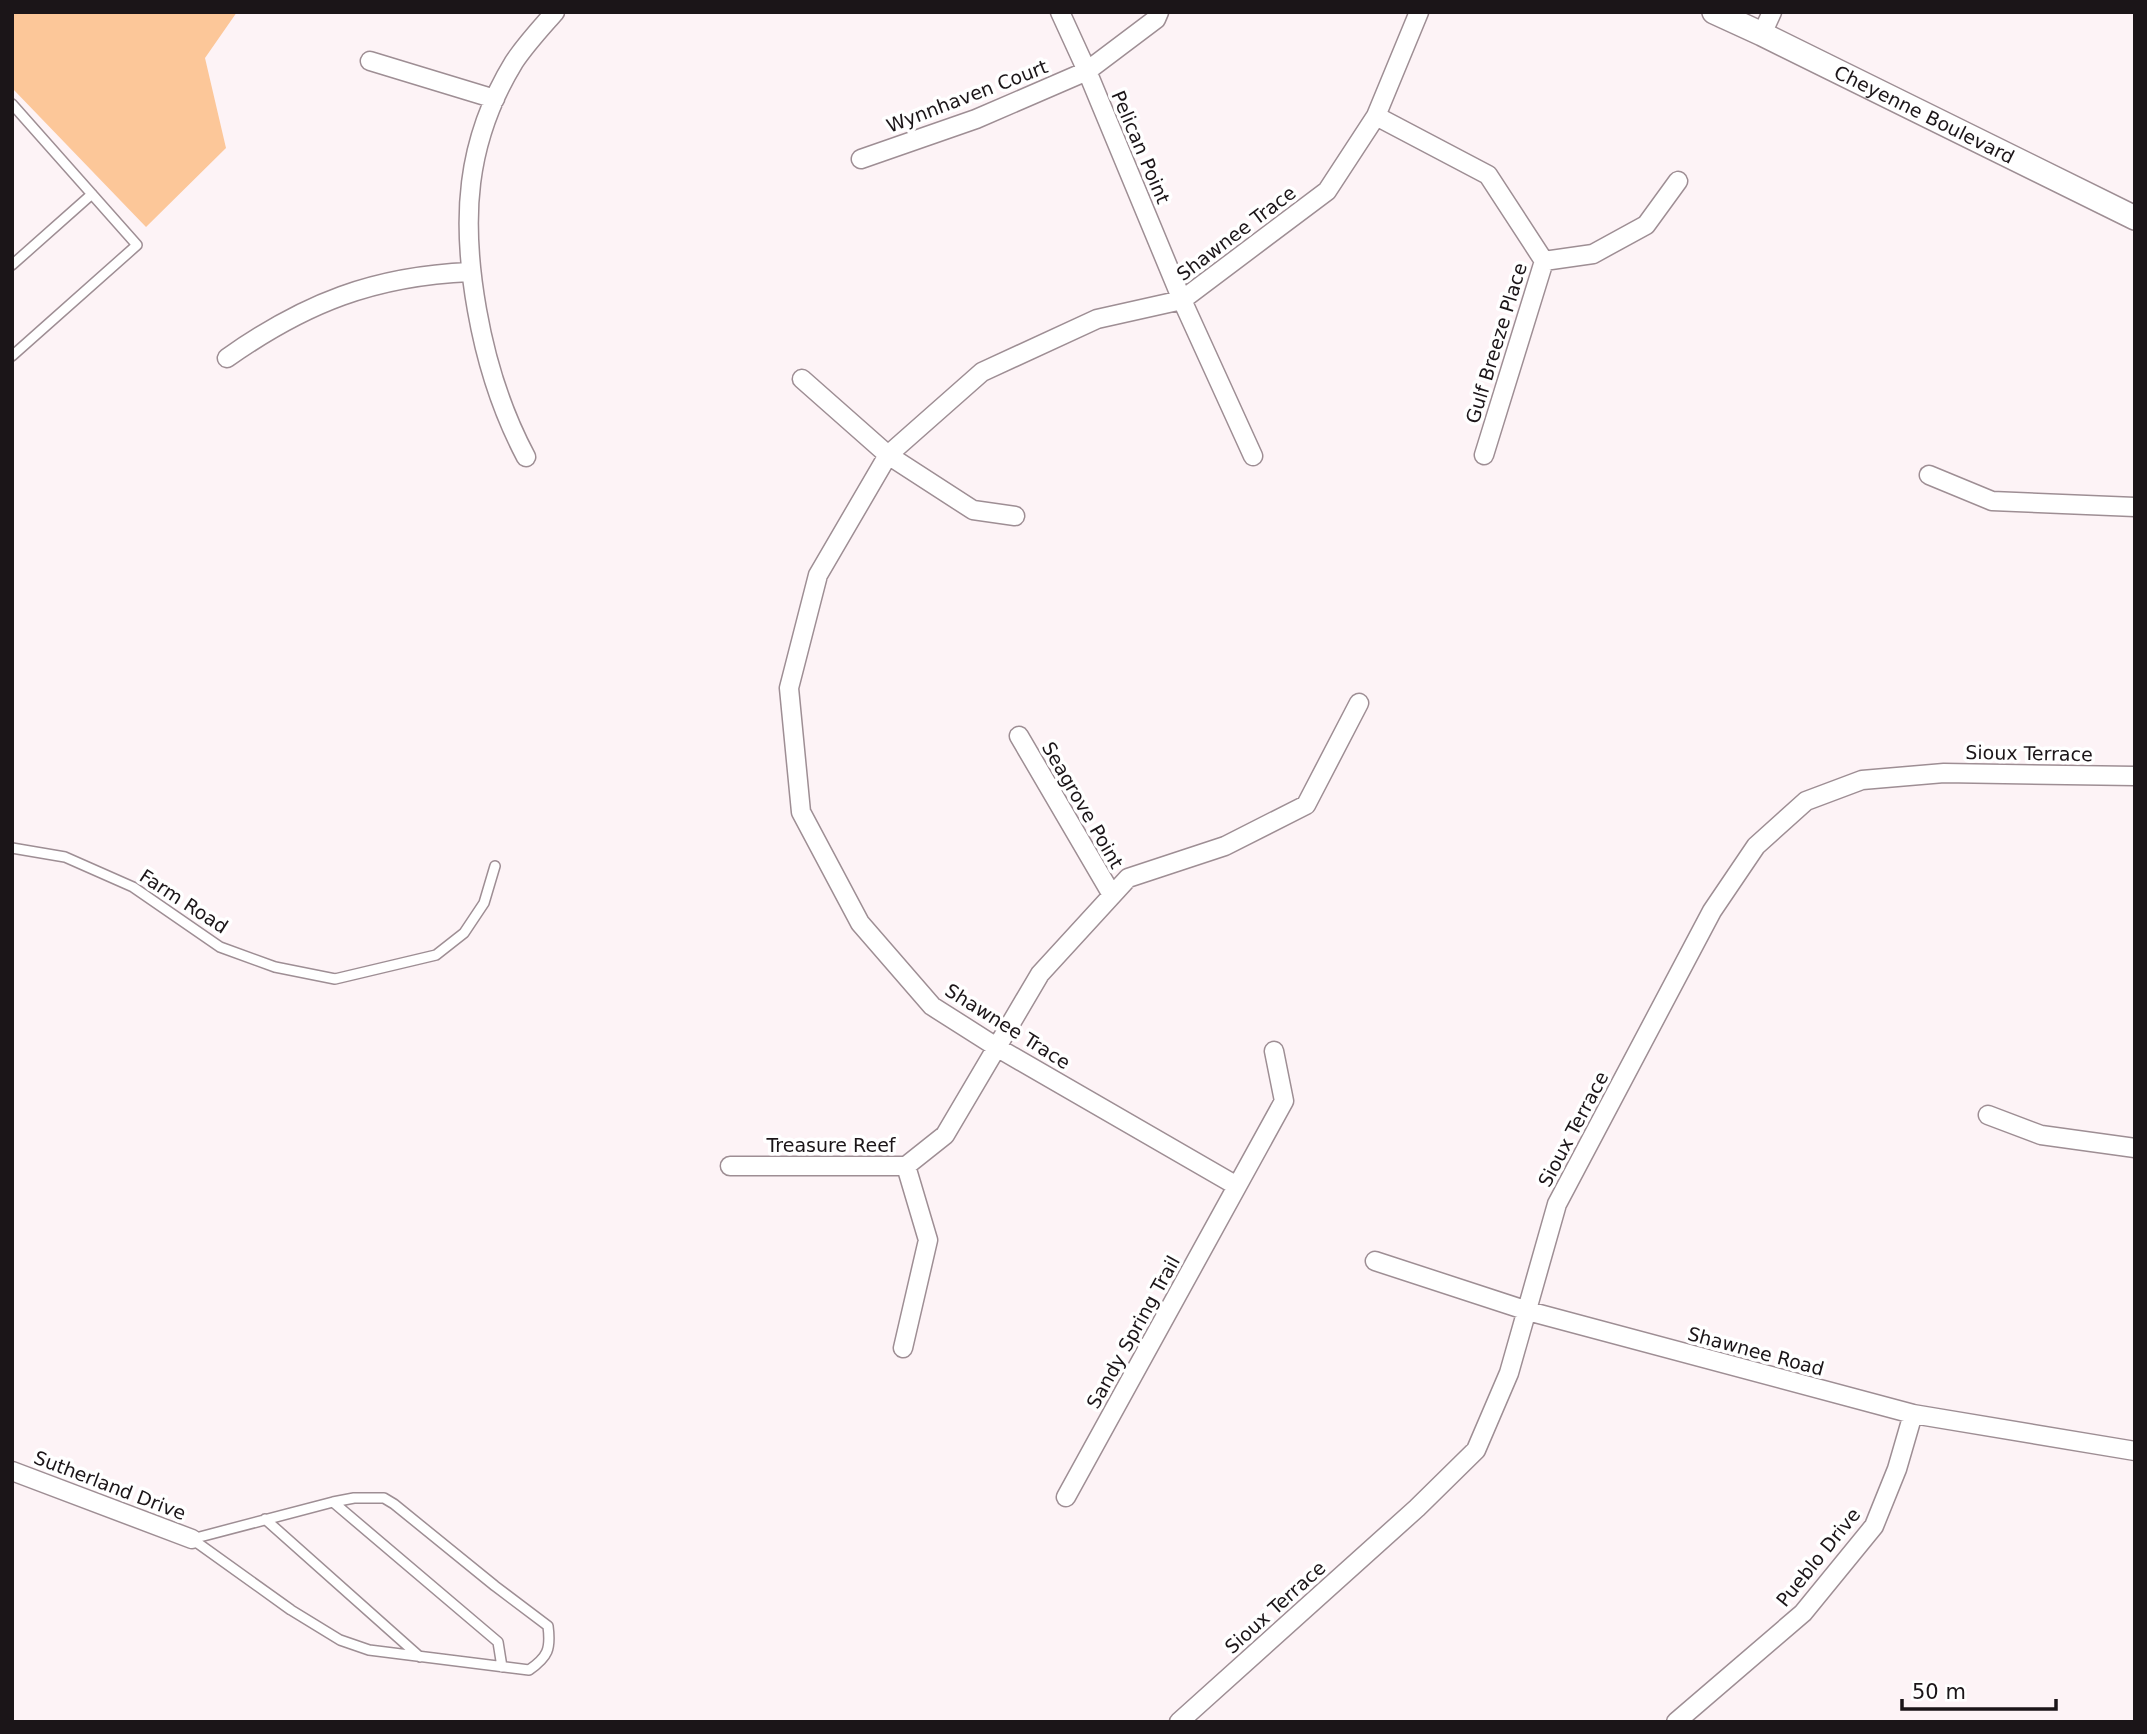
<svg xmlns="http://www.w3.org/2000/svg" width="2147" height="1734" font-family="'DejaVu Sans',sans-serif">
	<rect width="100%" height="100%" fill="#fdf3f6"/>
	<!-- green -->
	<path fill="#fcc799" d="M12,12H237L205,58L226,148L146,227L12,88Z"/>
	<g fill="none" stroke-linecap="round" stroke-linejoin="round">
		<defs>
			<path id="service" d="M12,104L137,245L12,356
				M12,265L92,194
				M12,848L65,857L133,887L220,947L275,967L335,979L436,955L464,933L484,903L495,866
				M354,1498H384L394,1504L495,1586L548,1626C551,1649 548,1657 529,1670L369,1650L340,1640L291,1610L192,1539L333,1502Z
				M333,1502L498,1642L502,1667
				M265,1519L420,1657"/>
			<path id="minor" d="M1060,12L1087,71L1182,300L1253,456
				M1762,34L1772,12
				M370,61L495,99
				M1376,116L1488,175L1544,261L1484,455
				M861,159L976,119L1087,71L1156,19L1159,12
				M1544,261L1593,254L1646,225L1678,181
				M227,358C305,303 374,276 470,272
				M802,379L888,455L973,510L1015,516
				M526,457C502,412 486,361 477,310C461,220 465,142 514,62C526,44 541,28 555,12
				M1929,475L1992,501L2135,507
				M1019,736L1112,895
				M1988,1115L2041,1135L2135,1148
				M730,1166H906L945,1135L1040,974L1128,878L1225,846L1306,805L1359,703
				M1237,1186L998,1048L932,1006L860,923L801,812L789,688L818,575L888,455L982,372L1097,319L1182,300L1327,191L1376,116L1419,12
				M1375,1261L1528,1311L1913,1414L2135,1451
				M903,1348L928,1240L906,1166
				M12,1471L192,1539
				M1066,1497L1284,1101L1274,1051
				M1179,1722L1417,1508L1476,1450L1509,1373L1557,1204L1712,911L1756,846L1806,801L1862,780L1944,773L2135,776
				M1676,1722L1803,1613L1874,1526L1897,1469L1913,1414"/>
			<g id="tertiary">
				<path id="s1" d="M1714,12L1762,34L2135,218"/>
			</g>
		</defs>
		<!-- service casing -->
		<use href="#service" stroke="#9e8e94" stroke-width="12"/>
		<!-- minor casing -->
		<use href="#minor" stroke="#9e8e94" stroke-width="21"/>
		<!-- tertiary casing -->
		<use href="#tertiary" stroke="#9e8e94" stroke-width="26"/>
		<!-- service -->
		<use href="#service" stroke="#fff" stroke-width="9"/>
		<!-- minor -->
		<use href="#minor" stroke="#fff" stroke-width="18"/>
		<!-- tertiary -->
		<use href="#tertiary" stroke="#fff" stroke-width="23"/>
	</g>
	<g text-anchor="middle" stroke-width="7" stroke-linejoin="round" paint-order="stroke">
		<!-- street labels -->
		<g font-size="19" fill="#1b1518" stroke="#fff">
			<text transform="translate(967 96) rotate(-21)" y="7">Wynnhaven Court</text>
			<text dy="7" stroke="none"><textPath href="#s1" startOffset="234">Cheyenne Boulevard</textPath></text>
			<text transform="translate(1141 147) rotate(67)" y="7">Pelican Point</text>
			<text transform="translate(1236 233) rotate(-37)" y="7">Shawnee Trace</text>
			<text transform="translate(1496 343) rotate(-73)" y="7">Gulf Breeze Place</text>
			<text transform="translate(2029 753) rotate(1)" y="7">Sioux Terrace</text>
			<text transform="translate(1083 805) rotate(60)" y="7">Seagrove Point</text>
			<text transform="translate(184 901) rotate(33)" y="7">Farm Road</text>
			<text transform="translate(1008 1026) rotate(32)" y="7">Shawnee Trace</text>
			<text transform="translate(1573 1129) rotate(-62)" y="7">Sioux Terrace</text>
			<text x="831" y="1152">Treasure Reef</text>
			<text transform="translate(1133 1332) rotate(-61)" y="7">Sandy Spring Trail</text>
			<text transform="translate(1756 1351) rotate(15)" y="7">Shawnee Road</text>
			<text transform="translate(110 1485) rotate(21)" y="7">Sutherland Drive</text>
			<text transform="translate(1818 1557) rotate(-51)" y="7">Pueblo Drive</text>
			<text transform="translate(1275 1607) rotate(-42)" y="7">Sioux Terrace</text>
		</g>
	</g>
	<!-- border -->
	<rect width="2147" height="1734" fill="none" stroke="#1b1518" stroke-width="28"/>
	<!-- scale -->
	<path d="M1902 1699v10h154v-10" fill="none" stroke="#1b1518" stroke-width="3.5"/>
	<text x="1912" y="1699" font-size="21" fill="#1b1518" stroke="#ffffff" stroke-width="5" paint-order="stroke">50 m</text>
</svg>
